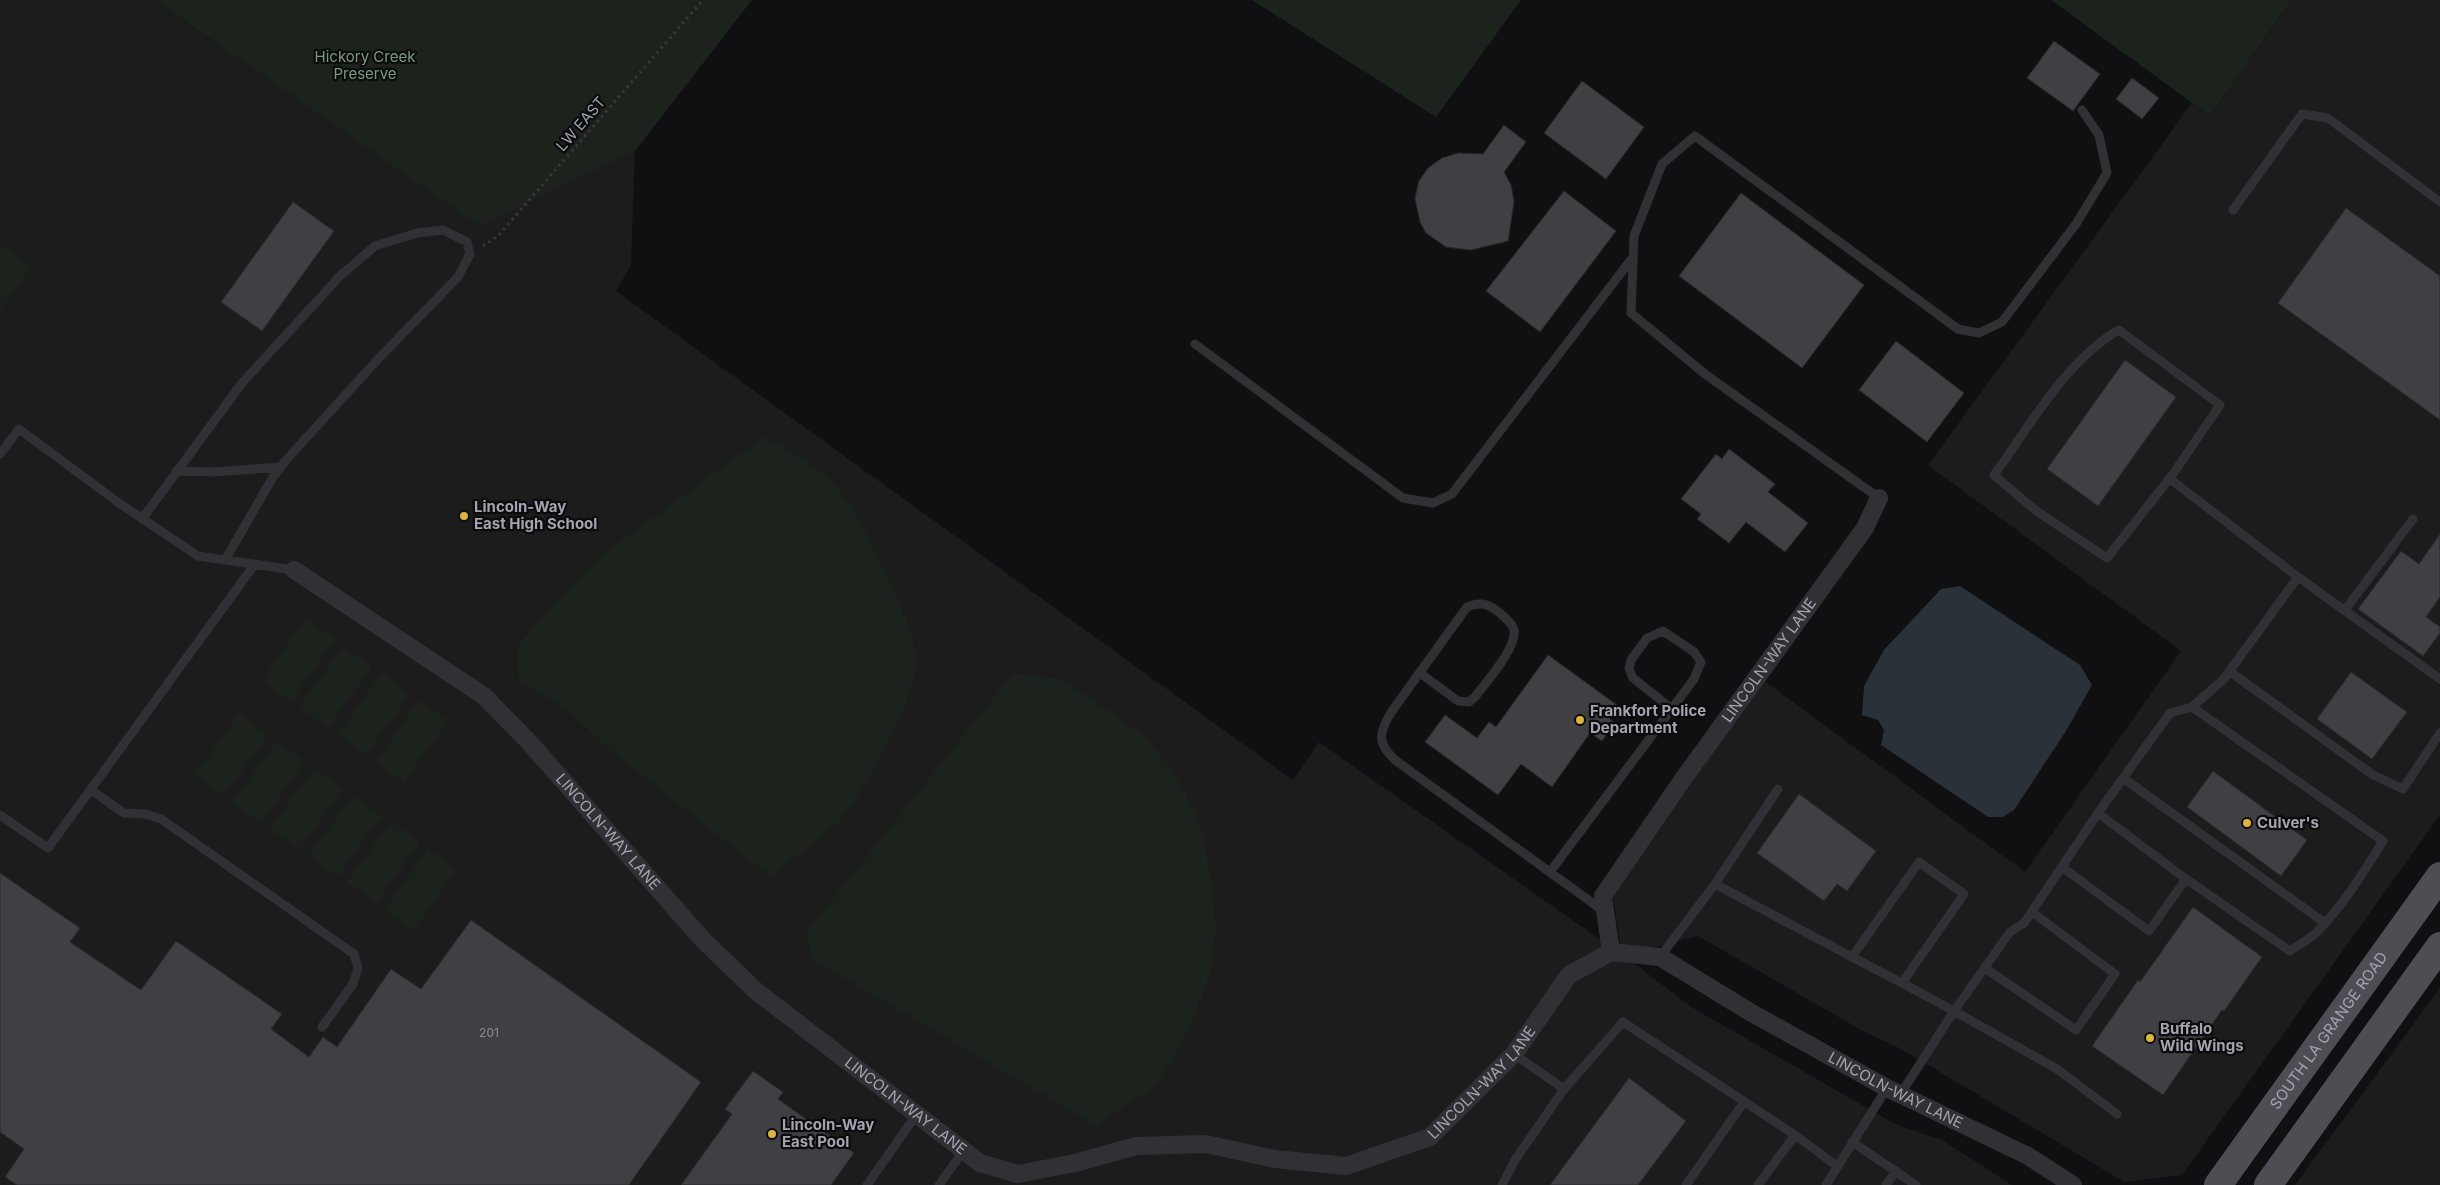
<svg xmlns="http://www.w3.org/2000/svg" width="2440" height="1185" font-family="Inter,sans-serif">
	<rect width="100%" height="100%" fill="#100f11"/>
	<!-- built -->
	<path fill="#1c1c1d" d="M0,0H155L480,225L635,151L631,265L616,291L1293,780L1319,742L1622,955L1613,896L1763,680L2025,872L2181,651L1928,465L2192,103L2210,116L2291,0H2440V815L2182,1175L2124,1182L1903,1050L1863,1031L1698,936L1623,955L1693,1008L1895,1124L1942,1140L2012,1185H0Z
		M2440,988V1185H2295Z"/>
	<!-- green -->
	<path fill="#1c231d" d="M155,0H752L635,151L480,226Z
		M1252,0H1521L1436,117Z
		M2051,0H2291L2210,116Z
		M0,245L31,268L0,310Z
		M764,437C783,448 805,458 822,473C852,498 868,537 884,571C896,598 913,626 915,656C919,694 867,789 841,819C820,841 794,858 770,876L610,750L569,711L519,680L518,645L601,556Z
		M306,619L335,640L291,701L262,680Z
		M343,647L372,667L328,728L299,707Z
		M382,673L410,694L366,755L338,734Z
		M1014,673L1059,679L1096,702L1141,734L1172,769L1200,822L1210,876L1216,927L1209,975L1194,1016L1179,1048L1157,1084L1097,1126L812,959L806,933Z
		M419,700L448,721L404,782L376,761Z
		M239,714L268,735L224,796L195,775Z
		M277,741L305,762L261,823L233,802Z
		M314,768L343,789L299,850L270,829Z
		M353,795L381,816L338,876L309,856Z
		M391,821L420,842L376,903L347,882Z
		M428,849L457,870L413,931L384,910Z"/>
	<!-- water -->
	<path fill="#2a3138" d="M1960,586L2080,665L2092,685L2066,731L2014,810L2003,817H1988L1881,745L1884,730L1878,720L1862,715L1864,686L1884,650L1941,589Z"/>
	<!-- building -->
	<path fill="#3f3f44" stroke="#2a2a2c" d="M2054,41L2100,74L2073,111L2027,78Z
		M2132,78L2159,98L2142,119L2116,99Z
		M1582,81L1644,127L1606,179L1544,133Z
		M1504,125L1526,142L1504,172L1511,185L1514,202L1508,241L1471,250L1446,247L1426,233L1420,222L1415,198L1419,181L1428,168L1442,158L1458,153L1483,154Z
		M1564,191L1616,231L1540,332L1486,291Z
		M1741,193L1864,285L1802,368L1679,276Z
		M293,202L334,231L262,331L221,302Z
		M2346,208L2440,276V420L2278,303Z
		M1896,341L1964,393L1927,442L1859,390Z
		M2125,360L2176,397L2098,506L2047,469Z
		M1729,449L1775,484L1768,492L1808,523L1785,552L1746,522L1729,543L1697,519L1701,514L1681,499L1716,454L1722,459Z
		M2440,534V597L2426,617L2440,627V633L2423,656L2358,609L2401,551L2419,564Z
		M1548,655L1617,705L1608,717L1615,723L1602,741L1590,733L1552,787L1521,764L1498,795L1425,742L1445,715L1477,738L1489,722L1496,727Z
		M2351,672L2407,712L2372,759L2317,719Z
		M2213,771L2307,840L2281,876L2187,807Z
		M1799,794L1876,851L1847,891L1837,884L1824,901L1757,853Z
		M0,873L80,928L70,942L141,990L176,941L282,1014L271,1029L309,1057L323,1037L337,1047L391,969L421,989L471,920L701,1082L629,1185H17L5,1177L24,1149L0,1132Z
		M2193,907L2262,957L2224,1011L2222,1010L2163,1095L2092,1046L2138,980L2140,982Z
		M753,1071L783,1092L778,1099L854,1153L831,1185H681L732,1114L725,1109Z
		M1629,1078L1686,1121L1638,1185H1550Z"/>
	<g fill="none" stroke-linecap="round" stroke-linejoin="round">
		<!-- path -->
		<path stroke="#37383c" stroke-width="3" stroke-dasharray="2.5 4" stroke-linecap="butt" d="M483,246L498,236L703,0"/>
		<!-- lane -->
		<path stroke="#313135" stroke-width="9" d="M2233,210L2302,114L2328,118L2440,202
			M1195,344L1403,498L1433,503L1452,494L1633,257
			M0,454L19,429L119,503L198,556L294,570
			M176,471L214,472L281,467
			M2173,474L2107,558L2035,510L1994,475C2029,427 2067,359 2119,330L2220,405L2173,474L2170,479L2298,577
			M1879,498L1705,374L1631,313L1634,236L1662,164L1695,136L1958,329L1979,333L2002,322L2076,224L2107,173L2099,135L2082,110
			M142,519L242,383L340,276L375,246L417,233L443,230L467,242L470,254L458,277L380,357L287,459L273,477L225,560
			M2345,610L2413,519
			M2229,671L2373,775L2403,789L2440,733
			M1420,673L1458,701L1469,702L1475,697C1486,682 1517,648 1514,630C1512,622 1502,615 1496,610C1486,603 1478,602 1467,607L1392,711C1379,732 1376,742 1395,760L1605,912
			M2123,778L2325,923
			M91,790L124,813L145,814L161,819L354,954L358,968L353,984L322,1027
			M2098,813L2170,713L2192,707
			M0,815L48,848L255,564
			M1550,872L1694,679L1701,662L1694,652L1663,631L1647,638L1631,660L1629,669L1633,678L1672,709
			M2186,879L2290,951C2298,945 2309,940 2316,933C2343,906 2363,873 2383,841L2192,707L2223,680L2298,577L2440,679
			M1715,884L1778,789
			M1660,957L1715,884L1852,957L1919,862L1964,894L1902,983L1954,1011L2010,932L2024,923L2098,813L2186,879L2149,931L2062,867
			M1852,957L1902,983
			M1985,968L2076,1030L2115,974L2032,912
			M1514,1054L1564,1089
			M1900,1095L1954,1011L2057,1069L2117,1114
			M1795,1135L1837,1166
			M1852,1142L1916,1185
			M867,1185L916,1115
			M939,1185L964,1150
			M1502,1185L1515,1160L1564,1089L1623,1022L1795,1135L1758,1185
			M1686,1185L1744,1102
			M1826,1185L1887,1088
			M1886,1185L1896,1171"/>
		<!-- street -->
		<g stroke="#313135" stroke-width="18">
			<path id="s1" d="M294,570L484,696L529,742L703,940L756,991L980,1163L1018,1174L1075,1163L1136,1146L1206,1144L1275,1159L1346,1166L1430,1137L1514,1054L1569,975L1611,952L1660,957L1750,1012L1887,1088L2028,1156L2073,1185"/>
			<path id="s2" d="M1611,952L1603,896L1681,782L1865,528L1879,498"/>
		</g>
		<!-- primary -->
		<g stroke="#4d4e54" stroke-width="28">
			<path id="s3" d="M2218,1185L2440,876"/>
			<path d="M2268,1185L2440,946"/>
		</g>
	</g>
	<!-- markers -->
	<g fill="#e0b438" stroke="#0b0b0c" stroke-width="2">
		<circle cx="464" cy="516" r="5"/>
		<circle cx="1580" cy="720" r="5"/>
		<circle cx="2247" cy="823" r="5"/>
		<circle cx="2150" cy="1038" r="5"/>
		<circle cx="772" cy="1134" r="5"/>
	</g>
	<g text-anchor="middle" stroke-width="4.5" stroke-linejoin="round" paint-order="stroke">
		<!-- number labels -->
		<g font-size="12" fill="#898c95">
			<text x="489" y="1037">201</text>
		</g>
		<!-- park labels -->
		<g font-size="15" fill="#7a9a7e" stroke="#0b0b0c">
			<text x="365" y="62">Hickory Creek<tspan x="365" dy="17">Preserve</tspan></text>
		</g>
		<!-- street labels -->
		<g font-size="15" fill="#a2a5b0" stroke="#0b0b0c">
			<text transform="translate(581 124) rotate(-49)" y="5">LW EAST</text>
			<text dy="5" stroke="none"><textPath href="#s2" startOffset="345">LINCOLN-WAY LANE</textPath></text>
			<text dy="5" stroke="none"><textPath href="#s1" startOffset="412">LINCOLN-WAY LANE</textPath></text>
			<text dy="5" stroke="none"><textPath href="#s3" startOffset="190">SOUTH LA GRANGE ROAD</textPath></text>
			<text dy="5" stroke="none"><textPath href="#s1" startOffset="1449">LINCOLN-WAY LANE</textPath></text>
			<text dy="5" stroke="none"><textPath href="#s1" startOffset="1956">LINCOLN-WAY LANE</textPath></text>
			<text dy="5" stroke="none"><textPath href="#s1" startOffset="818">LINCOLN-WAY LANE</textPath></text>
		</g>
		<!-- poi labels -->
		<g font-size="15" font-weight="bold" fill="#a2a5b0" stroke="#0b0b0c" text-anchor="start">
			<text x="474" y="512">Lincoln-Way<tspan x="474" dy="17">East High School</tspan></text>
			<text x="1590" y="716">Frankfort Police<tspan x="1590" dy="17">Department</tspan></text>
			<text x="2257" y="828">Culver's</text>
			<text x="2160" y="1034">Buffalo<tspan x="2160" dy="17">Wild Wings</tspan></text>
			<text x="782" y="1130">Lincoln-Way<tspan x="782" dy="17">East Pool</tspan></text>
		</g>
	</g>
</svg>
